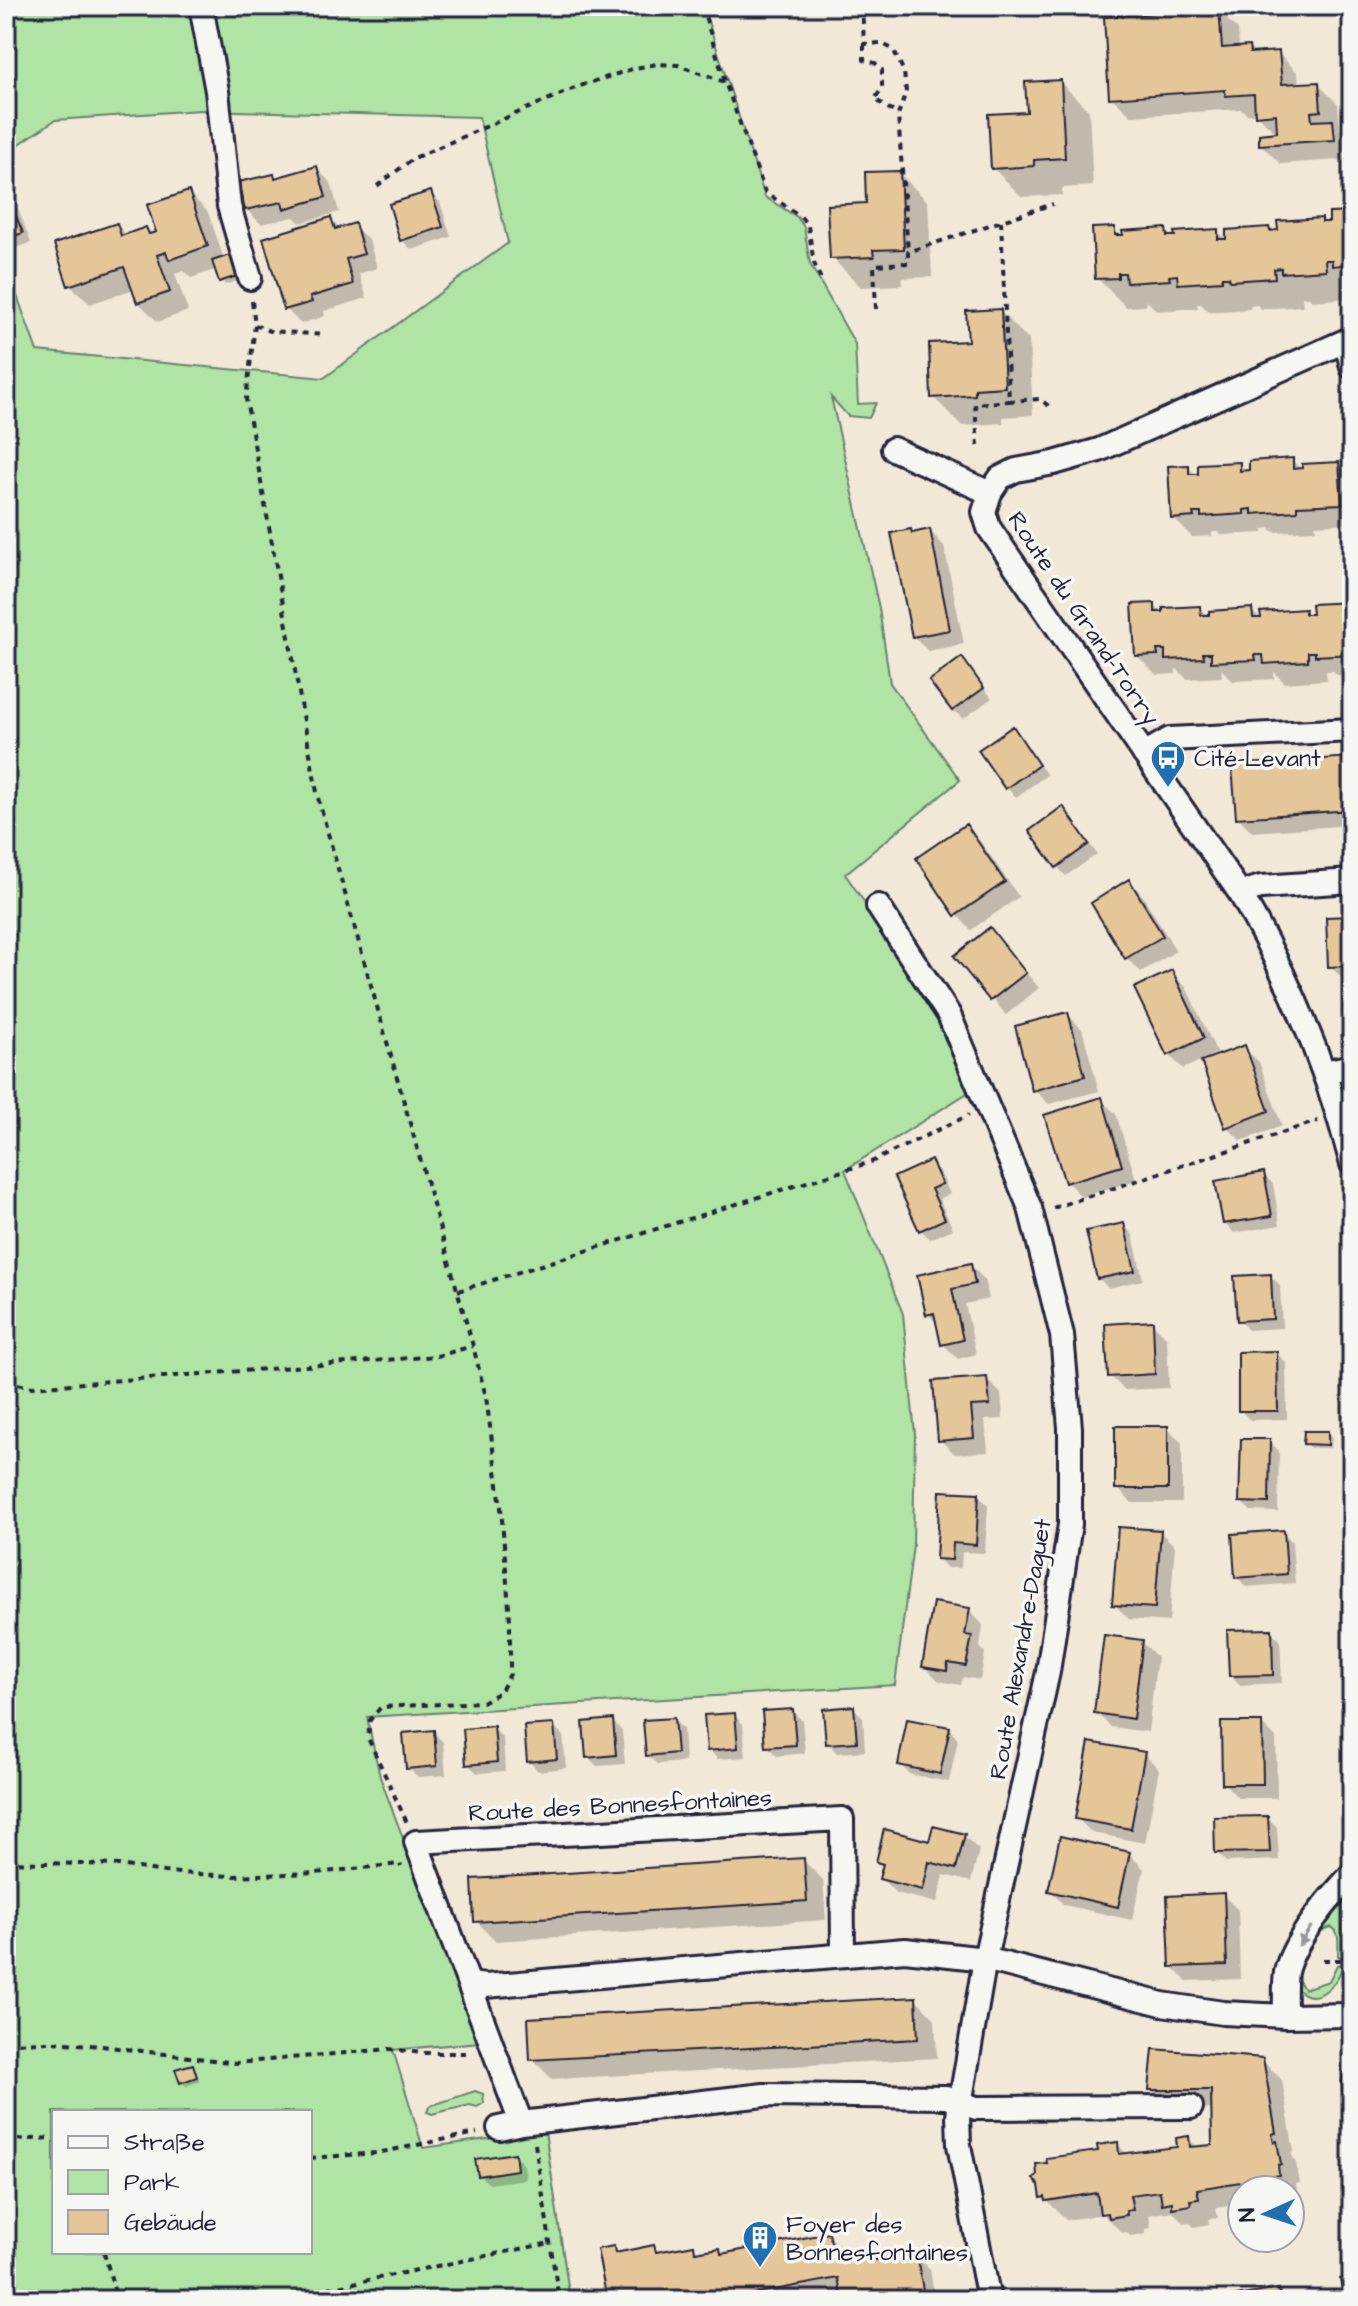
<svg xmlns="http://www.w3.org/2000/svg" width="1358" height="2306" font-family="'Architects Daughter',sans-serif">
	<rect width="100%" height="100%" fill="#f1e8d7"/>
	<filter id="ink" filterUnits="userSpaceOnUse"><feTurbulence type="fractalNoise" baseFrequency=".0125" numOctaves="2"/><feDisplacementMap in="SourceGraphic" scale="16" xChannelSelector="R" yChannelSelector="G"/><feConvolveMatrix kernelMatrix="1 2 1 2 8 2 1 2 1" color-interpolation-filters="sRGB"/></filter>
	<g filter="url(#ink)">
		<!-- green -->
		<path fill="#afe4a5" stroke="#688370" stroke-width="2" fill-rule="evenodd" d="M6,6H703L765,197L797,217L804,227L810,264L855,344L858,404L876,403L869,418L848,416L831,397L879,608L890,683L960,780L845,874L964,1048L980,1085L845,1170L903,1314L915,1434L913,1545L895,1685L367,1717L380,1777L480,2042L393,2050L423,2148L545,2131L570,2300H6V265L37,351L324,378L508,243L479,117L200,110L55,120L6,153ZM54,2112H310V2252H54Z
			M1342,1901L1344,1902V1958L1338,1956C1338,1946 1341,1931 1331,1927L1316,1933Z
			M1343,1964C1339,1983 1317,2007 1298,1990L1299,1981L1304,1989L1329,1981L1337,1965Z
			M475,2091L483,2094L484,2103L477,2107L470,2105L432,2114L427,2112L430,2106Z"/>
		<!-- shadow -->
		<path fill="#0003" d="M1218,11L1238,30L1239,48H1249L1256,55L1278,53L1298,73L1299,85L1318,84L1338,104L1340,129L1352,141V159L1281,164L1261,145L1277,134L1256,114H1247L1241,109L1131,116L1111,97Z
			M1060,82L1089,111L1093,186L1062,188V195L1022,197L993,168L1029,114Z
			M316,168L331,183L339,212L300,223L294,217L261,224L246,209L274,176L277,180Z
			M899,173L928,202L932,277L901,278L902,285L861,287L832,258L868,204Z
			M189,193L208,212L224,259L229,257L233,261L240,280L225,285L217,269L191,278L184,271L175,274L188,311L158,322L138,302L134,289L90,304L70,285L117,225L127,236L146,229L152,235L159,233Z
			M431,193L440,202L451,237L412,250L402,240Z
			M7,194L16,203L31,243L13,249L6,243Z
			M1352,214V298L1312,301L1308,297H1302L1303,306L1261,309L1257,305L1250,306V309L1209,312L1201,304H1197L1198,308L1157,311L1146,300V306L1126,307L1097,278L1114,229L1125,240L1165,230L1173,238L1217,231L1229,242L1269,229L1272,233L1321,220L1325,224Z
			M330,219L341,230L354,226L369,240L377,268L359,274L367,298L324,311L325,316L301,324L286,309Z
			M1000,311L1029,340L1033,415L1003,417V423L962,426L933,397L970,343Z
			M1292,460L1304,473L1339,464L1352,477V523L1315,525L1316,530L1274,532L1270,528L1263,529V533L1222,535L1219,532H1212V536L1192,537L1173,518L1188,467L1197,476L1239,464L1248,472Z
			M911,531L914,534L930,531L944,546L964,644L928,651L913,636Z
			M1352,604V674L1337,675L1333,671H1326L1327,680L1285,683L1274,672V679L1233,681L1221,669L1222,677L1187,679L1176,668V674L1157,675L1137,656L1154,605L1165,616L1200,608L1211,619L1251,610L1263,622L1304,612L1309,616Z
			M961,660L992,698L963,719L953,710Z
			M1012,729L1047,775L1016,797L1007,788Z
			M1352,759V825L1252,832L1238,817Z
			M1062,809L1097,854L1066,876L1057,867Z
			M966,827L980,841L1019,897L971,930L957,915L919,858Z
			M1129,882L1143,896L1176,951L1141,972L1126,958Z
			M1352,918V981H1345L1330,966Z
			M990,929L1039,988L1006,1015L957,956Z
			M1171,973L1186,987L1217,1053L1183,1069L1168,1054Z
			M1067,1014L1082,1029L1099,1091L1049,1104L1034,1090Z
			M1244,1048L1259,1062L1282,1126L1241,1141L1226,1126Z
			M1101,1100L1116,1114L1136,1180L1082,1197L1067,1182Z
			M930,1162L940,1172L950,1194L939,1199L953,1229L930,1239L921,1230Z
			M1263,1174L1273,1184L1280,1225L1234,1233L1225,1223Z
			M1124,1225L1133,1235L1143,1280L1108,1288L1099,1278Z
			M970,1265L985,1280L989,1299L965,1304L976,1354L958,1359L943,1344L939,1325L928,1314Z
			M1270,1276L1280,1285L1282,1328L1248,1330L1239,1320Z
			M1152,1323L1167,1338L1169,1388L1125,1390L1110,1376Z
			M1277,1353L1286,1363L1287,1419L1250,1420L1240,1410Z
			M987,1379L1001,1394L1003,1419L985,1420L988,1452L955,1454L940,1440Z
			M1167,1428L1182,1443V1503H1132L1117,1488Z
			M1327,1433L1332,1437L1331,1448H1310L1305,1443Z
			M1269,1441L1279,1451L1278,1512L1251,1511L1241,1502Z
			M978,1495L988,1505L985,1553L962,1552L961,1568H947L938,1558Z
			M1160,1532L1175,1546L1169,1622L1129,1619L1114,1604Z
			M1283,1532L1292,1542L1295,1583L1246,1587L1237,1577Z
			M969,1610L983,1625L980,1647L985,1653L980,1680L963,1677L961,1685L939,1681L924,1666Z
			M1271,1631L1280,1640L1282,1683L1240,1685L1231,1675Z
			M1142,1642L1157,1657L1148,1732L1111,1727L1096,1713Z
			M853,1708L863,1717L865,1751L837,1753L828,1743Z
			M792,1711L802,1720L805,1753L777,1756L767,1746Z
			M734,1715L743,1724L746,1757L718,1759L709,1750Z
			M673,1720L683,1729L685,1762L657,1764L648,1755Z
			M613,1721L622,1731L625,1764L597,1766L588,1757Z
			M1262,1724L1276,1738L1277,1798H1238L1224,1783Z
			M554,1726L563,1735L566,1768L538,1771L529,1761Z
			M493,1728L503,1738L505,1771L477,1773L468,1764Z
			M949,1729L958,1739L949,1782L909,1774L900,1764Z
			M434,1733L443,1742L446,1775L418,1777L408,1768Z
			M1144,1754L1159,1769L1145,1843L1092,1833L1077,1818Z
			M1268,1818L1277,1827L1279,1860L1226,1862L1217,1852Z
			M964,1836L979,1850L971,1882L944,1875L937,1903L896,1893L881,1878L884,1868L878,1862L930,1843Z
			M1129,1854L1144,1869L1132,1920L1064,1905L1050,1890Z
			M803,1860L823,1880L826,1920L496,1941L476,1921Z
			M1223,1895L1238,1910L1240,1979L1186,1981L1172,1966Z
			M916,1999L935,2019L937,2058L552,2079L532,2059Z
			M1262,2060L1282,2080L1294,2152L1291,2153L1296,2163L1300,2183L1296,2184L1298,2195L1290,2196V2190H1242V2204L1216,2208L1218,2218L1208,2219L1209,2224L1194,2227L1189,2222L1184,2223L1172,2211L1149,2215L1151,2228L1145,2229L1146,2234L1130,2236L1126,2232L1122,2233L1103,2214L1067,2220L1043,2197L1100,2153L1117,2144L1128,2155L1179,2149L1188,2138L1198,2148L1214,2147L1213,2109H1171L1151,2090Z
			M192,2066L200,2081L186,2086L182,2082Z
			M514,2155L524,2165L526,2179L489,2184L479,2175Z
			M829,2236L843,2250L845,2260L874,2255L880,2261L915,2254L930,2269L935,2300H844L843,2294L809,2300L609,2299L613,2248L619,2254L654,2248L660,2253L693,2247L699,2253L720,2250L725,2255Z"/>
		<!-- building -->
		<path fill="#e5c698" stroke="#22223b" stroke-width="2" d="M1219,8L1222,48L1249,46L1250,53L1279,51L1282,84L1319,82L1321,111L1311,112L1312,121L1333,120L1335,140L1259,145V134L1277,132L1276,114L1255,116L1254,94L1225,96V90L1109,98L1104,17Z
			M1061,80L1065,158L1034,160V166L991,169L988,114L1027,112L1025,82Z
			M317,166L326,197L284,209L282,202L245,210L238,182L274,174L275,178Z
			M900,171L904,249L873,250L874,257L830,259L827,205L866,203L865,172Z
			M189,191L208,246L169,260L166,252L157,255L170,292L137,303L124,267L68,286L54,244L117,223L121,236L146,227L149,234L156,232L147,205Z
			M431,191L443,227L400,241L389,204Z
			M6,192L23,233L6,239Z
			M1352,212V264L1332,266V260H1325L1326,270L1281,273V268L1274,269L1275,278L1230,281L1229,277H1222V281L1178,284L1177,275L1169,276L1170,280L1126,283L1125,273H1118V278L1095,279L1092,228L1115,227V235H1123L1122,231L1166,228L1167,236H1175L1174,232L1218,229V239H1226V230L1269,227L1270,231L1278,230L1277,221L1322,218V222H1329V213Z
			M331,217L335,229L355,223L364,254L346,259L353,284L310,297L312,302L284,310L263,238Z
			M230,255L237,276L219,282L212,261Z
			M1001,309L1005,387L975,389V395L931,398L929,343L968,341L966,311Z
			M1293,458V469L1302,468V464L1339,462L1342,504L1297,506V511L1252,514V509L1244,510V514L1201,517V513H1193L1194,517L1171,519L1168,466L1189,465V474H1198V464L1240,462V471L1249,470V461Z
			M911,529L912,533L930,529L950,630L912,637L891,533Z
			M1352,602V654L1315,656V652H1308V661L1264,664L1263,655H1255L1256,660L1211,662V653H1203L1204,658L1165,660V650H1157L1158,655L1135,656L1132,604L1155,603V612H1163V608L1200,606L1201,615H1209V611L1252,608L1253,618H1261L1260,612L1305,609V614H1312L1311,604Z
			M962,657L984,688L952,711L929,681Z
			M1013,726L1039,765L1005,789L978,750Z
			M1352,757V810L1236,818L1232,765Z
			M1063,806L1089,844L1056,868L1029,831Z
			M966,824L1005,882L955,916L916,858Z
			M1129,879L1163,936L1125,959L1091,903Z
			M1352,916V966L1328,967L1326,917Z
			M990,927L1026,973L990,1001L954,956Z
			M1172,970L1204,1038L1167,1056L1134,988Z
			M1068,1012L1085,1076L1032,1091L1015,1026Z
			M1245,1045L1269,1111L1225,1128L1201,1061Z
			M1102,1097L1122,1166L1065,1183L1044,1115Z
			M931,1160L942,1184L931,1189L945,1219L919,1231L894,1177Z
			M1264,1172L1272,1216L1223,1224L1215,1181Z
			M1124,1223L1135,1271L1097,1279L1086,1231Z
			M971,1263L975,1284L952,1289L963,1340L941,1345L934,1313L926,1315L917,1275Z
			M1271,1274L1273,1319L1237,1321L1234,1276Z
			M1153,1321L1155,1374L1108,1377L1105,1324Z
			M1277,1351L1278,1411H1238V1352Z
			M987,1377L990,1405L971,1406L974,1438L938,1441L933,1381Z
			M1115,1426H1168V1489H1115Z
			M1304,1431H1328V1445L1303,1444Z
			M1241,1439H1270L1269,1503L1239,1502Z
			M940,1491L979,1493L976,1545L953,1543L952,1560L936,1559Z
			M1118,1527L1161,1530L1155,1608L1112,1605Z
			M1284,1530L1287,1574L1235,1578L1232,1534Z
			M933,1602L970,1608L965,1635L972,1636L966,1666L948,1663L947,1671L922,1667Z
			M1272,1629L1273,1675L1229,1676L1227,1630Z
			M1104,1635L1143,1640L1133,1719L1094,1713Z
			M854,1706L857,1742L826,1744L823,1709Z
			M793,1709L796,1745L765,1747L762,1711Z
			M735,1713L738,1748L707,1751L704,1715Z
			M674,1718L677,1753L646,1756L643,1720Z
			M613,1719L616,1755L586,1758L583,1722Z
			M907,1719L950,1727L940,1774L898,1765Z
			M1221,1722H1262L1263,1784H1222Z
			M554,1724L557,1759L527,1762L524,1726Z
			M494,1726L497,1762L466,1765L463,1729Z
			M434,1730L437,1766L406,1769L403,1733Z
			M1089,1742L1145,1752L1131,1829L1075,1819Z
			M1268,1816L1270,1852L1215,1853L1214,1817Z
			M933,1826L965,1834L956,1869L929,1862L923,1890L879,1879L883,1864L876,1862L884,1829L929,1841Z
			M1060,1836L1130,1852L1118,1907L1048,1891Z
			M804,1858L807,1901L474,1922L472,1879Z
			M1224,1893L1227,1965L1170,1967L1167,1896Z
			M916,1997L918,2039L530,2060L528,2018Z
			M1153,2049L1263,2058L1276,2133L1272,2134L1274,2142L1277,2141L1281,2164L1278,2165L1279,2175L1261,2178V2174L1253,2176V2180L1197,2189L1199,2199L1190,2200L1191,2205L1172,2208V2202L1162,2204L1160,2191L1130,2195L1133,2209L1126,2210L1127,2215L1109,2218L1108,2213L1100,2214L1097,2193L1046,2201L1045,2197L1041,2198L1039,2185L1033,2179L1037,2175L1036,2164L1047,2163L1046,2158L1098,2151L1097,2145L1118,2142L1119,2154L1177,2147L1176,2138L1189,2136L1190,2147L1212,2145L1211,2090H1149Z
			M1352,2063V2105L1342,2090V2080L1346,2069Z
			M193,2064L197,2077L180,2083L175,2069Z
			M515,2153L517,2170L478,2176L475,2159Z
			M829,2233L835,2260L875,2253L876,2260L916,2252L924,2295L899,2300H881L880,2296L842,2300L838,2278L727,2299L726,2292L686,2299L684,2291L647,2299L645,2293L607,2300L597,2249L614,2246L615,2253L654,2245L656,2252L694,2245L695,2252L720,2248L721,2254Z
			M1352,2277V2300H1344L1340,2279Z
			M1279,2289L1281,2300H1237L1236,2296Z"/>
		<g fill="none" stroke-linecap="round" stroke-linejoin="round">
			<defs>
				<path id="minor" d="M201,6L217,91L229,206L250,278
					M1352,338L1099,450L1054,463L1016,470L1000,478L990,493L984,512L989,528L1240,893C1290,979 1327,1068 1352,1164
					M1346,341L1352,367
					M893,449L990,493
					M1144,754L1170,739L1352,730
					M1240,893L1261,887L1352,881
					M878,906L949,1015L1030,1208L1062,1335L1070,1428V1524L1048,1672L985,1959L958,2116L959,2145L989,2300
					M1325,1072L1352,1066
					M471,1984L485,1986L905,1950L985,1959L1162,2004L1223,2013L1285,2016L1352,2015
					M1285,2016C1285,2002 1284,1986 1286,1972C1293,1941 1330,1897 1352,1874
					M521,2123L416,1842L842,1819L843,1955
					M499,2128L521,2123L764,2095L946,2097L976,2108L1191,2107"/>
			</defs>
			<!-- minor casing -->
			<use href="#minor" stroke="#22223b" stroke-width="28"/>
			<!-- path -->
			<path stroke="#22223b" stroke-width="4" stroke-dasharray="6 6" stroke-linecap="butt" d="M702,6L725,82L765,192L800,216L808,226L814,263L822,282
				M862,6L864,44L880,43L893,49L904,72L906,92L898,115L908,252
				M864,44V60L875,63L882,70V88L875,99L898,115
				M377,186L414,158L577,87L635,68L657,64L678,65L725,82
				M1001,221L1009,401L1040,399L1050,407
				M252,301L255,325L270,331L325,335
				M876,309L874,265L908,263V252L1053,204
				M255,325L246,399L318,798L473,1346L486,1397L501,1507L510,1620V1674L501,1691L482,1702L381,1707L370,1720L368,1738L408,1825
				M978,446L975,404L1009,401
				M1053,1208L1318,1121
				M458,1291L871,1162L969,1115
				M6,1382L32,1387L437,1356L473,1346
				M6,1862L119,1865L164,1872L231,1876L316,1873L400,1864L401,1867
				M1323,1960H1343L1347,1966
				M6,2043L53,2042L101,2046L236,2063L389,2049L422,2053H471
				M6,2140L54,2138
				M535,2144L559,2300
				M310,2158L377,2153L477,2133
				M104,2252L117,2300
				M270,2300L550,2243"/>
			<!-- minor -->
			<use href="#minor" stroke="#f6f6f2" stroke-width="22"/>
		</g>
		<!-- one-way arrows -->
		<defs><path id="oneway-solid" d="M-6-.8H1V-3.2L6.5 0L1 3.2V.8H-6Z" transform="scale(2)"/></defs>
		<use fill="#9797a0" href="#oneway-solid" transform="translate(1305 1936) rotate(123)"/>
	</g>
	<!-- icons -->
	<defs>
		<symbol id="bus-pin" viewBox="-11 -11 22 30"><path d="M0 17L-7.5 6A9.5 9.5 0 1 1 7.5 6Z" fill="#1f6fb2" stroke="#f6f6f2"/><path d="M-5-6H5V4H4V6H2V4H-2V6H-4V4H-5ZM-3.5-4V0h7V-4ZM-3.5 1.2v1.5H-2V1.2ZM2 1.2v1.5H3.5V1.2Z" fill="#fff"/></symbol>
		<symbol id="building-pin" viewBox="-11 -11 22 30"><path d="M0 17L-7.5 6A9.5 9.5 0 1 1 7.5 6Z" fill="#1f6fb2" stroke="#f6f6f2"/><path d="M-4-6H4V6H1V3H-1V6H-4ZM-2.5-4.3h1.7v1.8h-1.7ZM.8-4.3h1.7v1.8H.8ZM-2.5-1h1.7V.8h-1.7ZM.8-1h1.7V.8H.8Z" fill="#fff"/></symbol>
	</defs>
	<g fill-rule="evenodd">
		<use href="#bus-pin" x="1148" y="738" width="40" height="54"/>
		<use href="#building-pin" x="740" y="2218" width="40" height="54"/>
	</g>
	<g text-anchor="middle" stroke-width="7" stroke-linejoin="round" paint-order="stroke">
		<!-- street labels -->
		<g font-size="24" fill="#22223b" stroke="#f6f6f2">
			<text transform="translate(1084 618) rotate(56)" y="8">Route du Grand-Torry</text>
			<text transform="translate(1020 1649) rotate(-80)" y="8">Route Alexandre-Daguet</text>
			<text transform="translate(620 1805) rotate(-3)" y="8">Route des Bonnesfontaines</text>
		</g>
		<!-- poi labels -->
		<g font-size="24" fill="#22223b" stroke="#f6f6f2" text-anchor="start">
			<text x="1194" y="766">Cité-Levant</text>
			<text x="786" y="2232">Foyer des<tspan x="786" dy="28">Bonnesfontaines</tspan></text>
		</g>
	</g>
	<!-- margin -->
	<rect width="1358" height="2306" fill="none" stroke="#f6f6f2" stroke-width="32"/>
	<rect x="16" y="16" width="1326" height="2274" fill="none" stroke="#22223b" stroke-width="3" filter="url(#ink)"/>
	<!-- legend -->
	<rect x="52" y="2110" width="260" height="144" fill="#f6f6f2" stroke="#a1a1a9" stroke-width="2"/>
	<rect x="68" y="2136" width="40" height="12" fill="#f6f6f2" stroke="#a1a1a9" stroke-width="2"/>
	<text x="124" y="2150" font-size="24" fill="#22223b">Straße</text>
	<rect x="68" y="2170" width="40" height="24" fill="#afe4a5" stroke="#a1a1a9" stroke-width="2"/>
	<text x="124" y="2190" font-size="24" fill="#22223b">Park</text>
	<rect x="68" y="2210" width="40" height="24" fill="#e5c698" stroke="#a1a1a9" stroke-width="2"/>
	<text x="124" y="2230" font-size="24" fill="#22223b">Gebäude</text>
	<!-- north arrow -->
	<g transform="translate(1266 2214) rotate(267)"><circle r="38" fill="#f6f6f2" stroke="#a1a1a9" stroke-width="2"/>
	<path d="M0-6L14 30L0 20L-14 30Z" fill="#1f6fb2"/>
	<text y="-12" font-size="22" font-weight="bold" text-anchor="middle" fill="#22223b">N</text>
	</g>
</svg>
